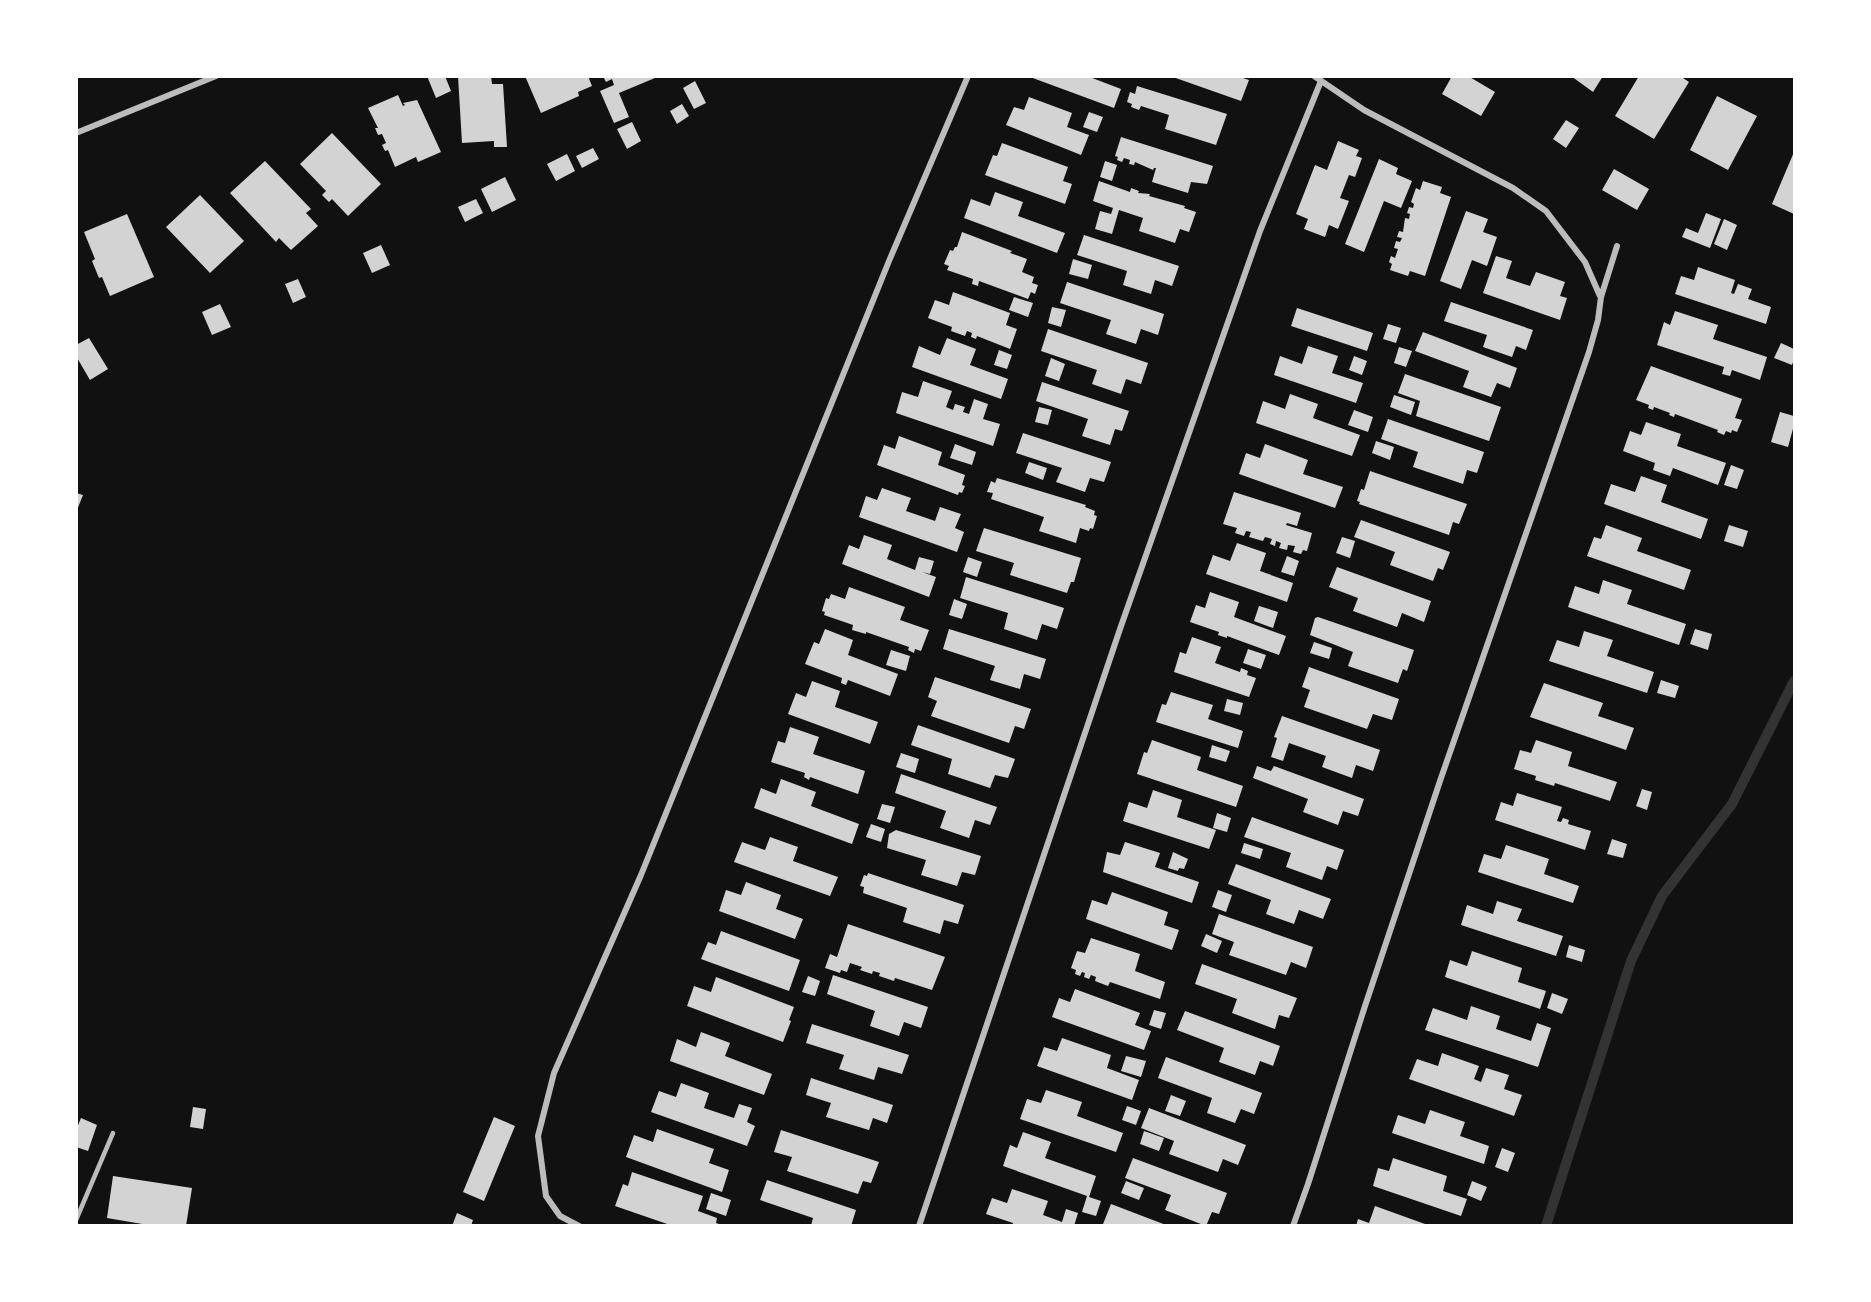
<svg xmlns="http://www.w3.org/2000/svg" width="1871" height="1302" font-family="'DejaVu Sans',sans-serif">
	<rect width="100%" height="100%" fill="#111"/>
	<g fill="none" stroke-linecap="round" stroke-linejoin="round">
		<!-- stream -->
		<path stroke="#333" stroke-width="10" d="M1546,1226L1631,961L1662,896L1732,804L1794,681"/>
	</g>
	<!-- building -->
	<path fill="#d3d3d3" d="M427,76H445L451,91L436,98Z
		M458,76H491L492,84H503L507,147H494V141L462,143Z
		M525,76H588L592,86L578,92L579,96L541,113Z
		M603,76H655V78L619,93L629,117L614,123L600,91L614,85L612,79L606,82Z
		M1087,76L1121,89L1114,108L1030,77Z
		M1170,76H1237L1249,80L1241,101Z
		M1452,76H1468L1495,92L1481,116L1442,94Z
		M1571,76H1603L1593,92Z
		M1639,76H1680L1689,82L1654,139L1615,116Z
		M695,81L706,103L694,109L683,88Z
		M1137,86L1227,114L1216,145L1165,129L1169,115L1141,106L1139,110L1131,107L1132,104L1127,102L1130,92L1135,94Z
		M398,95L403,106L405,105L403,103L417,100L441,152L418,162L416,157L395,167L388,150L385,151L382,145L386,143L382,134L378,135L375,128H378L368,108Z
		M1717,96L1757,116L1728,170L1690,150Z
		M1029,97L1072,113L1067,127L1089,135L1081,155L1006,125L1014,107L1024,110Z
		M682,104L689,116L677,124L670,111Z
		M1089,112L1103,117L1097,132L1083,127Z
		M1566,120L1579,128L1566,148L1553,139Z
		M632,122L641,141L627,149L617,129Z
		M332,133L381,184L348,216L332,199L329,202L322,195L326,191L300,164Z
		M1121,137L1213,166L1207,184L1191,182L1188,193L1152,182L1156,168H1154L1153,170L1135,162L1134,165L1129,164L1130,160L1124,158L1122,162L1117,160L1118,157L1115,156Z
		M1338,141L1359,150L1356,156L1362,158L1355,177L1349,175L1340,198L1349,201L1338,229L1329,225L1325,237L1304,229L1308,219L1296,214L1315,165L1327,170Z
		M1002,143L1068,167L1063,181L1072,184L1065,204L985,175L993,155L997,156Z
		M593,148L599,159L582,168L576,156Z
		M1794,152V214L1772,204Z
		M567,154L575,171L556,181L547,164Z
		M1379,159L1398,168L1396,174L1412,181L1401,208L1384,201L1364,252L1345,244Z
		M265,161L311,209L306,213L318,226L291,250L279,238L276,242L230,193Z
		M1105,161L1117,165L1112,181L1100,177Z
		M1614,169L1649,189L1637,210L1602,190Z
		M505,177L516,200L492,212L481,189Z
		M1099,181L1130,192L1131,188L1139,191L1138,193L1150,194L1149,196L1185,206L1184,208L1196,212L1189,232L1180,229L1175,243L1139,231L1143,218L1119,210L1112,234L1095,229L1100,211L1111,214L1113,208L1093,201Z
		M1423,181L1442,187L1440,193L1451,197L1425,276L1410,271L1408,276L1390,270L1392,264L1389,262L1391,256L1395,258L1398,249L1394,248L1396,241L1400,242L1402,238L1397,237L1399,231L1403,232L1405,218L1409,219L1410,214L1407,213L1409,207L1413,208L1414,204L1411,202L1416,188L1420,190Z
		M995,192L1023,202L1018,216L1065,233L1057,253L964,218L971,199L990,206Z
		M200,195L244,241L210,273L166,227Z
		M476,199L483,213L465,222L458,207Z
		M1466,211L1488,219L1483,232L1497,237L1487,266L1472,260L1461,289L1440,281Z
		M1706,213L1721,219L1710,248L1682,237L1686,228L1698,233Z
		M127,214L154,277L110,296L102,277L99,278L92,261L95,259L84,232Z
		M1724,219L1737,225L1727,250L1714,244Z
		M962,232L1012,251L1010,253L1027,259L1022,272L1034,277L1032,283L1038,285L1035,294L1031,292L1028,299L979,281L978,286L972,284L973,279L947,270L949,266L944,264L950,250L953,251L955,247H957Z
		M1084,235L1179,266L1172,286L1155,280L1151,294L1123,285L1127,271L1077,255Z
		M381,245L390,265L372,273L363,253Z
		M1496,256L1512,261L1506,278L1530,286L1536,272L1565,282L1560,296L1567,298L1560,320L1483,293Z
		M1073,259L1092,265L1088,279L1069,274Z
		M1698,267L1735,280L1731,293L1734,294L1738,284L1752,289L1748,299L1771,307L1766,324L1675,294L1681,276L1694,280Z
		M298,279L306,297L293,303L285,284Z
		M1067,282L1164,314L1158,335L1141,329L1136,344L1106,334L1111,320L1060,303Z
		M953,292L1010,313L1006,325L1017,329L1010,349L977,336L976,339L971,337L972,333L967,331L965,336L951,331L952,327L928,318L935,300L949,305Z
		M1014,297L1033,303L1028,317L1009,310Z
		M1451,302L1533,330L1526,350L1516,346L1512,357L1483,347L1487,335L1444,321Z
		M220,304L231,327L212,335L202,312Z
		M1052,307L1066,310L1061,327L1048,323Z
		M1297,308L1373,333L1367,351L1291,326Z
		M1675,311L1718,325L1713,339L1767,357L1760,380L1732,370L1730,376L1722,374L1724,367L1657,345L1664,322L1670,325Z
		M1388,324L1401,328L1396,343L1383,339Z
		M1048,329L1148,363L1141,384L1126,379L1121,394L1092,384L1097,370L1041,351Z
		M1423,332L1517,368L1510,388L1497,383L1491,397L1463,387L1469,371L1415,351Z
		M89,338L108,369L90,380L76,356V345Z
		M947,338L976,349L970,365L1008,379L1001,399L912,367L919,346L940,355Z
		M1781,343L1794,349V359L1792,365L1774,358Z
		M1308,346L1338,356L1332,373L1363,383L1356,403L1274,375L1280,356L1302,364Z
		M1399,347L1412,351L1406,367L1394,363Z
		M999,350L1012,355L1007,369L994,365Z
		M1354,356L1367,361L1362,375L1349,370Z
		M1051,358L1065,364L1059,381L1045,376Z
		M1651,366L1742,399L1735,418L1742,420L1737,432L1732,430L1731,433L1726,431L1724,435L1717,432L1718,430L1675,414L1674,417L1669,415L1670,413L1654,407L1653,410L1648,408L1649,405L1636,400Z
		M1405,374L1501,407L1489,441L1416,416L1420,401L1398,393Z
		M923,381L952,391L946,407L953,410L955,404L965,407L963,412L969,414L974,399L988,404L983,419L1000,424L993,446L896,413L902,392L918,397Z
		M1042,382L1129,411L1122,431L1115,429L1110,445L1082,436L1088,419L1036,401Z
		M1290,394L1318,404L1313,418L1360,435L1352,456L1256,423L1263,401L1285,409Z
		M1394,395L1415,402L1411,415L1390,407Z
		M1039,407L1052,410L1048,425L1035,422Z
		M1354,410L1373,417L1368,432L1348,425Z
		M1780,412L1794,416V425L1788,447L1771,442Z
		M1388,419L1484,452L1477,473L1467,470L1463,484L1413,467L1418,452L1381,439Z
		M1646,422L1681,434L1677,446L1726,463L1718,485L1673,468L1670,476L1653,470L1655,463L1623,451L1630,431L1641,435Z
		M1023,433L1111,462L1104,482L1090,478L1085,492L1056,482L1062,468L1016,453Z
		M899,436L942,452L938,465L965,475L962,485L965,486L962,493L959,492L958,495L877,465L884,445L895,449Z
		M1376,441L1394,447L1390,460L1372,453Z
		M955,444L976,452L972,465L950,458Z
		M1265,444L1308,460L1303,474L1343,487L1335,508L1239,474L1246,453L1260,458Z
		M1029,462L1047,468L1043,480L1025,473Z
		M1731,465L1744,470L1737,489L1724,485Z
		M1370,471L1467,504L1459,524L1453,522L1449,535L1359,504L1360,502L1357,501L1361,489L1364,490Z
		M1641,476L1667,485L1661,502L1708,519L1701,539L1604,504L1611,484L1635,492Z
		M997,478L1086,505L1085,507L1095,511L1094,515L1097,516L1093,529L1090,528L1089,531L1080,528L1076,543L1039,531L1044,517L991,499L993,493L987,492L991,481L995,483Z
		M882,488L911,498L906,511L935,521L940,507L961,514L955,528L964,532L957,552L859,517L866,496L877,500Z
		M1234,492L1301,513L1297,526L1287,523L1286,525L1312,533L1307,551L1303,550L1301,554L1293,552L1295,546L1288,545L1287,550L1279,548L1281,543L1276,541L1275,546L1270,544L1272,539L1265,537L1263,541L1249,537L1251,532L1246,531L1244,536L1235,533L1237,528L1223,524Z
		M76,493L83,495L77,510H76Z
		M1361,520L1450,552L1443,570L1438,568L1433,581L1390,565L1395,552L1354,537Z
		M1606,525L1642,538L1637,551L1691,570L1684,590L1587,556L1594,537L1601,539Z
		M1729,525L1748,531L1743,547L1724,541Z
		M984,528L1081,558L1074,582H1071L1067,593L1010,575L1014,563L976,551Z
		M864,535L892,545L887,559L915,570L919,557L934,561L930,574L922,572L936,577L929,597L842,564L849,545L859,549Z
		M1342,537L1355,541L1350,558L1336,553Z
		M1237,543L1266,553L1260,571L1293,583L1287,602L1206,574L1213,555L1230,561Z
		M1287,556L1299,561L1294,576L1281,572Z
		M968,557L982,562L977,577L963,572Z
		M1337,567L1431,601L1424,622L1402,613L1397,627L1353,611L1358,598L1329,587Z
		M966,577L1064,608L1057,629L1042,624L1037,640L1004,629L1008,613L960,598Z
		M1603,580L1632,590L1627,604L1686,624L1679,645L1568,607L1575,586L1599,594Z
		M849,587L905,607L900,620L929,630L921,651L915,649L914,653L908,650L909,647L866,632V634L852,630L853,625L824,615L825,612L822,611L826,598L829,599L831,594L845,599Z
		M1210,592L1239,602L1234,617L1286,636L1279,655L1227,636V638L1218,635L1219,632L1190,622L1196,605L1205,608Z
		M954,599L967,604L962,619L949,615Z
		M1259,606L1278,612L1273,628L1254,621Z
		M1318,617L1414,650L1407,671L1403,669L1398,683L1348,666L1353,652L1310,635L1315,618Z
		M825,629L853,640L848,655L898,674L890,696L848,680L846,685L841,683L842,678L805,664L814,642L819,644Z
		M949,629L1046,659L1040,679L1024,674L1020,689L990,680L995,666L943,649Z
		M1695,629L1712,634L1708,650L1690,644Z
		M1584,631L1613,640L1607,656L1654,672L1647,693L1549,661L1557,640L1579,647Z
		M1192,637L1221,647L1215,663L1240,672L1241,668L1248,671L1247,675L1256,678L1249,697L1174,672L1180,652L1186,654Z
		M1314,642L1332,648L1329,659L1310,653Z
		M1248,649L1266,655L1261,669L1243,663Z
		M891,650L910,656L906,671L886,665Z
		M1309,667L1399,699L1392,720L1373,714L1367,729L1304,707L1310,690L1302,687Z
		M935,677L1031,709L1024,729L1015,726L1009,743L931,716L937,701L928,697Z
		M1661,680L1679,686L1675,698L1657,693Z
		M812,681L840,691L835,707L878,722L870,744L788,714L796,693L806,697Z
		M1544,683L1603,703L1598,716L1634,728L1626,750L1530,717Z
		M1171,692L1213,705L1208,719L1243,731L1238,748L1156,722L1162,704L1166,705Z
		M1227,699L1243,703L1240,715L1224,711Z
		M1282,716L1380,750L1373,771L1356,765L1352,778L1322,767L1326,756L1289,743L1283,761L1271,757L1277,738L1274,737Z
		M918,725L1015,759L1008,778L995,775L990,788L948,774L952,759L911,745Z
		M790,727L819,737L813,754L865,771L858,794L810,777L809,780L804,777L805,773L771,762L778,741L785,743Z
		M1152,740L1201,757L1197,770L1243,786L1236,807L1137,774L1144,752L1147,753Z
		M1536,740L1572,752L1568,766L1617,782L1610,801L1555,783L1554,786L1535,780L1536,776L1514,769L1520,750L1531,753Z
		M1212,745L1230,751L1226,762L1209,757Z
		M901,753L919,759L915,773L896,767Z
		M1257,766L1271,771L1274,766L1364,799L1358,816L1343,811L1338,825L1303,812L1308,799L1253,778Z
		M901,774L997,807L990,825L975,820L969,838L940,828L946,811L895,793Z
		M781,779L816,792L811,806L859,824L852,844L754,808L761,788L776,794Z
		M1642,789L1652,792L1647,810L1636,806Z
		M1153,790L1182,800L1177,817L1216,830L1209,849L1123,821L1129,802L1147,808Z
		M1517,793L1562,807L1557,821L1561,822L1563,818L1569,820L1568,824L1591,831L1585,850L1495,820L1501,802L1513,806Z
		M882,804L895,807L890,823L877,819Z
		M1217,813L1231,818L1227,832L1213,828Z
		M1252,817L1344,850L1337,870L1327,866L1322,880L1286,867L1291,853L1244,837Z
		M871,824L885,829L881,842L866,837Z
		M896,830L981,856L975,875L962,872L957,886L921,875L926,860L887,848L889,834Z
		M770,837L798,847L793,861L838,877L830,896L734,862L742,842L765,850Z
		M1612,839L1627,844L1623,858L1607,854Z
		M1125,842L1160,853L1155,867L1199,882L1192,903L1103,872L1107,852L1120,855Z
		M1244,843L1263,849L1260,859L1241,853Z
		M1506,845L1549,859L1544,874L1579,886L1573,903L1478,872L1484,854L1501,859Z
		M1173,852L1188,859L1184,869L1179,868L1178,871L1168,868Z
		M1236,864L1331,899L1323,919L1299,910L1294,924L1266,914L1271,900L1228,884Z
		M868,873L964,905L958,924L944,920L940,934L903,922L907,908L863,893L864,887L860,886L864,875L867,876Z
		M746,882L781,895L776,909L803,919L795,939L719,911L726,890L741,895Z
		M1218,890L1232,895L1226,912L1212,907Z
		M1112,892L1168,912L1164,925L1179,930L1172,950L1086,919L1092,900L1107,905Z
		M1497,901L1522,909L1517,921L1563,936L1556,956L1461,925L1467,905L1493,914Z
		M1219,914L1313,947L1306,968L1291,962L1286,975L1229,955L1234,942L1212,934Z
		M848,924L945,957L932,990L895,978L894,981L879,976L880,973L873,971L872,974L860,970L862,967L850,963L847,972L841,970L840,973L825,968L830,954L837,957Z
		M721,931L800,960L789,991L701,959L708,942L716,945Z
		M1206,934L1222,941L1217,953L1201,946Z
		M1091,938L1140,954L1135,971L1165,982L1160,999L1110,982L1108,986L1095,981L1096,977L1091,975L1089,979L1084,977L1085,973L1082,972L1080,976L1075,974L1076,970L1071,968L1077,951L1085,953Z
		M1569,945L1585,950L1582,962L1566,957Z
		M1472,951L1522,968L1518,982L1546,991L1540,1009L1445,977L1450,960L1467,966Z
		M1202,964L1297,998L1289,1018L1279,1015L1275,1029L1232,1013L1237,999L1195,984Z
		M833,975L928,1007L921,1028L904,1022L899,1036L870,1026L875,1011L827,994Z
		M808,976L820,981L815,996L802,992Z
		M716,977L794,1007L789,1020L791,1021L783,1042L687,1006L694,986L711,992Z
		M1075,989L1140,1013L1135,1025L1151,1031L1144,1050L1052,1017L1059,998L1070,1002Z
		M1552,993L1568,999L1562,1014L1547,1008Z
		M1471,1006L1500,1016L1496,1029L1531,1041L1537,1023L1551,1028L1538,1067L1425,1030L1433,1008L1467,1020Z
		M1154,1010L1166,1013L1161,1029L1149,1025Z
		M1185,1011L1280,1046L1273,1066L1260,1061L1255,1075L1219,1062L1224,1048L1177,1030Z
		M812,1024L909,1055L902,1074L878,1067L874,1080L839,1069L844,1055L806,1043Z
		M701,1032L730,1043L725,1056L772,1074L764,1095L670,1061L677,1039L696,1047Z
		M1062,1038L1111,1055L1107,1068L1139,1080L1132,1100L1037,1066L1044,1047L1057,1051Z
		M1442,1053L1479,1066L1474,1079L1481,1082L1486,1068L1509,1075L1504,1089L1522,1095L1514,1116L1409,1079L1417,1059L1438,1066Z
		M1126,1056L1146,1061L1141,1077L1121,1071Z
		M1166,1057L1262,1093L1254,1114L1241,1109L1235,1123L1207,1113L1212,1098L1158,1078Z
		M811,1078L893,1105L887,1123L873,1118L869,1130L826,1117L831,1103L806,1095Z
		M681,1083L709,1093L704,1108L734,1118L739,1104L752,1108L747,1122L755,1126L747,1146L651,1112L659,1091L676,1097Z
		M1046,1090L1082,1102L1077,1116L1123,1133L1116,1152L1020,1119L1027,1099L1041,1103Z
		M1171,1095L1186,1101L1180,1116L1165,1111Z
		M1127,1106L1141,1111L1136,1125L1122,1120Z
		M193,1107L206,1109L203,1129L190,1127Z
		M1149,1108L1246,1145L1238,1165L1223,1159L1218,1172L1169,1154L1174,1141L1141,1128Z
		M1430,1110L1465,1122L1460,1136L1489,1146L1484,1164L1392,1133L1398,1115L1425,1124Z
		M494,1117L515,1126L484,1201L463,1192Z
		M81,1118L97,1125L88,1151L76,1147V1130Z
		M657,1129L714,1149L709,1163L729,1170L722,1192L626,1157L634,1135L653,1142Z
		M781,1130L879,1162L871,1183L863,1181L858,1194L787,1171L792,1157L774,1152Z
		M1144,1131L1164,1138L1159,1151L1140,1144Z
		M1023,1132L1051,1142L1045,1158L1096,1176L1089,1197L1101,1201L1096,1216L1082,1212L1087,1196L1003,1166L1010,1145L1017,1148Z
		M1502,1148L1515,1153L1508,1172L1495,1167Z
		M1133,1158L1227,1193L1219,1214L1212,1212L1206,1226L1165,1210L1171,1195L1125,1178Z
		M1393,1158L1447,1176L1443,1191L1467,1199L1461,1216L1373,1186L1378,1168L1389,1171Z
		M632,1172L703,1196L698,1211L717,1218L716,1223L719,1224L718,1226H673L615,1206L623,1184L628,1186Z
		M113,1176L192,1188L186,1226H154L107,1218Z
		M767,1180L856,1210L851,1226H811L813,1218L760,1200Z
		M1126,1181L1144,1188L1139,1200L1121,1193Z
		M1472,1181L1487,1187L1481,1201L1467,1195Z
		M1012,1189L1048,1201L1043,1215L1062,1222L1066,1209L1078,1213L1074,1226H1012L1013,1223L986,1214L992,1198L1007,1203Z
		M711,1193L731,1200L726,1216L706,1209Z
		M1111,1204L1166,1225V1226H1106L1103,1224Z
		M1375,1206L1425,1224V1226H1356L1358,1219L1369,1223Z
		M457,1213L473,1220L471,1226H452Z"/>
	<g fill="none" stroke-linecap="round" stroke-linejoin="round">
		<!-- service -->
		<path stroke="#bcbcbc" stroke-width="4.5" d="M76,1220L113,1133"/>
		<!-- minor -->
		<path stroke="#bcbcbc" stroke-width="6" d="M1314,76L1364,110L1513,188L1546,211L1585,262L1600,296
			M76,133L216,76
			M579,1226L560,1216L546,1196L538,1136L554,1073L641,875L889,261L968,76
			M919,1226L1120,629L1260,231L1321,81
			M1293,1226L1308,1184L1365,1006L1440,781L1589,352L1598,320L1601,297L1617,246"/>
	</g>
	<!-- border -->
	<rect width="1871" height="1302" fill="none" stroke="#ffffff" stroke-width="156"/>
</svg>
